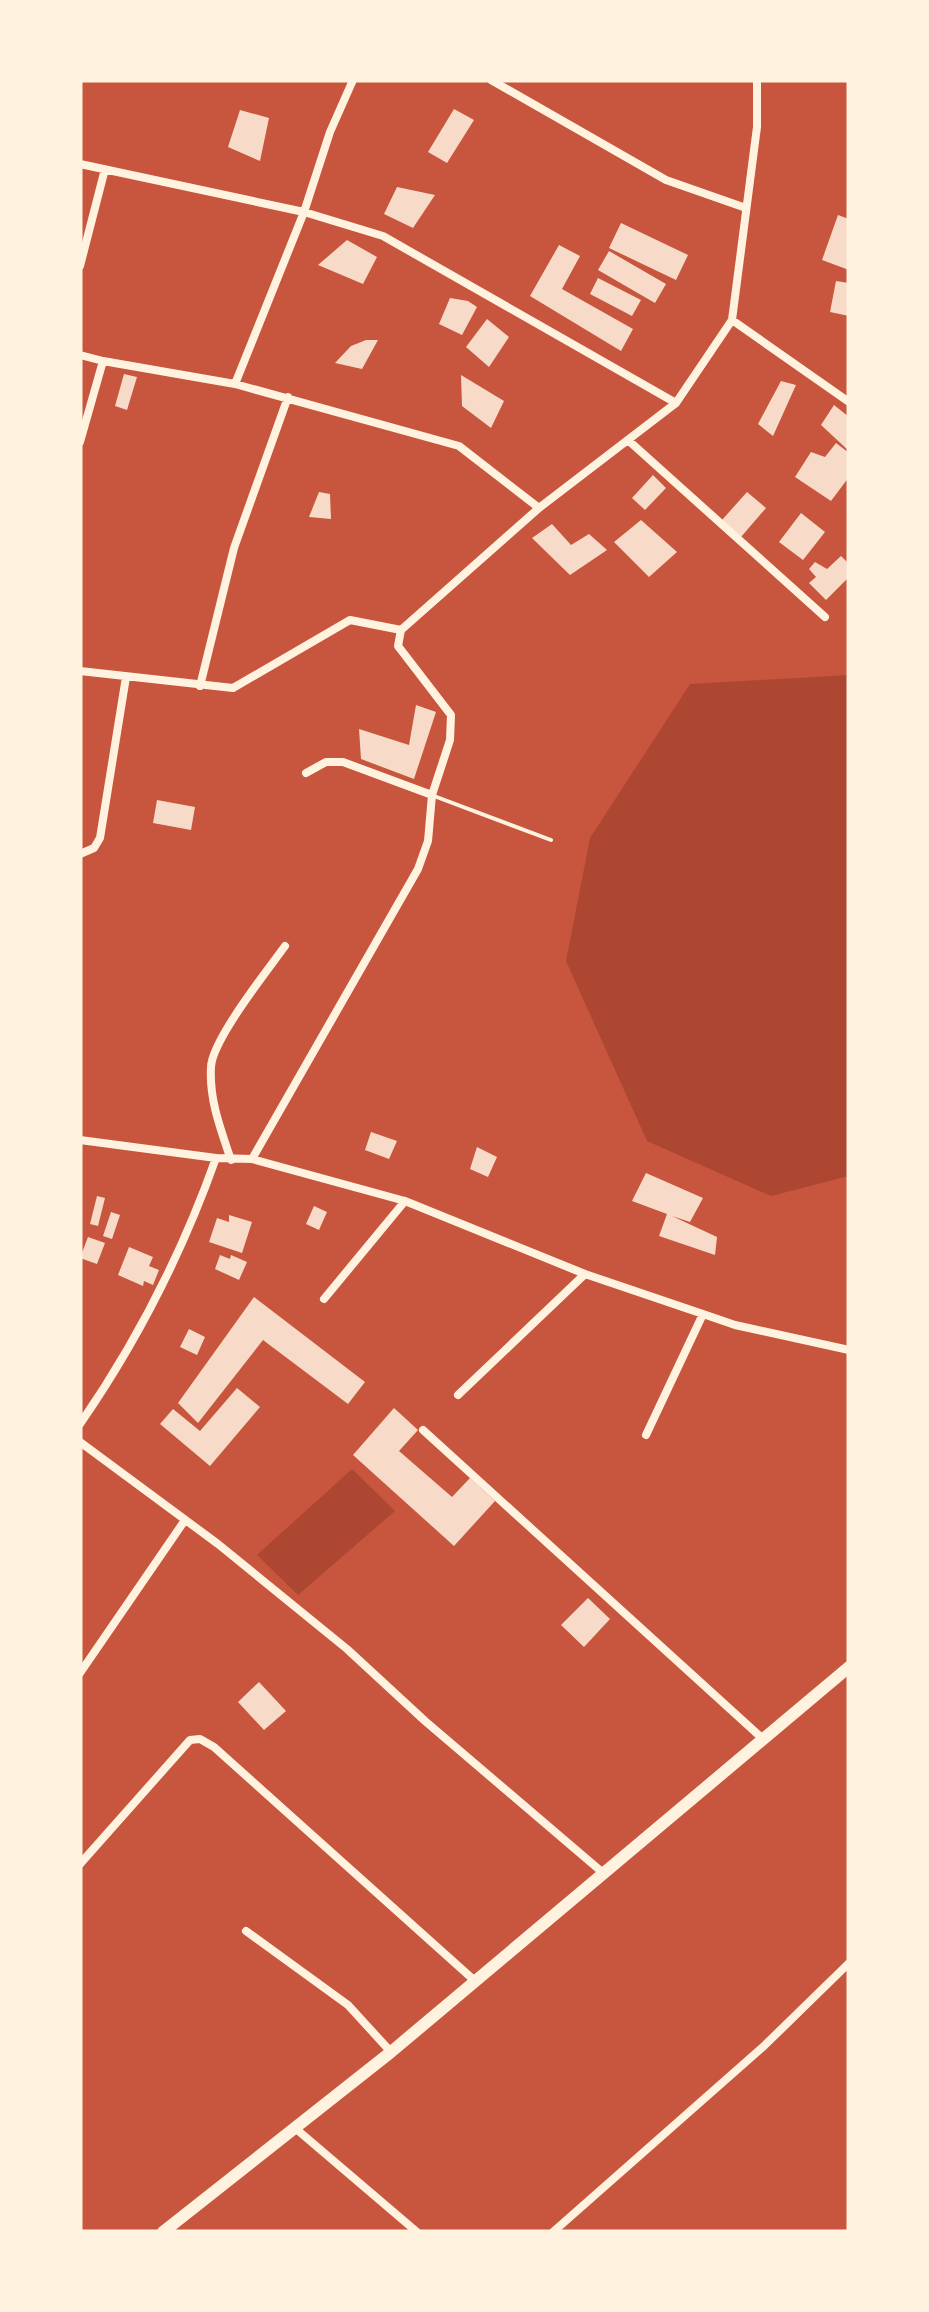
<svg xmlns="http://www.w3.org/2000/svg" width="929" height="2312" font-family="Overpass,sans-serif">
	<rect width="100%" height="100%" fill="#c8553d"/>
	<!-- green -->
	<path fill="#ae4732" d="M849,675V1176L771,1196L647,1141L566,961L590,838L690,684Z
		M352,1469L395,1511L298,1595L257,1555Z"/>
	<!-- building -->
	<path fill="#f7dbc8" d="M454,109L474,120L447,163L428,152Z
		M240,110L269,118L260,161L228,147Z
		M397,187L435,195L413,228L384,214Z
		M838,215L849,219V270L822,260Z
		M621,223L688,255L676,280L609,248Z
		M347,240L377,257L363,284L318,265Z
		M559,245L580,256L562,289L633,329L621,351L530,296Z
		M609,251L666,284L655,303L598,270Z
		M598,278L641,300L632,316L590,294Z
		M836,281L849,283V316L830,312Z
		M450,298L468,301L477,307L462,335L439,324Z
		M487,319L509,337L489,367L466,347Z
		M366,340H378L362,369L335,363L351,346Z
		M124,374L137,377L127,410L115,406Z
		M461,375L504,401L491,428L462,406Z
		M781,381L796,385L773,436L758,424Z
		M834,405L849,417V451L821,425Z
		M836,443L849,453V477L831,501L795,477L811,452L825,457Z
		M653,475L666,488L645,510L632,498Z
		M319,492L330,494L331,519L309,517Z
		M747,492L766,508L741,537L722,520Z
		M801,513L825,532L803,560L779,542Z
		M641,520L677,552L649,577L614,542Z
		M552,524L571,545L589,534L607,550L570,575L532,538Z
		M841,556L849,564V577L826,600L809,583L816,577L809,569L815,562L827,569Z
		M416,705L436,712L414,779L361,759L359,729L409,745Z
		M157,800L195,807L191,830L153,823Z
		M371,1132L397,1141L389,1159L365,1150Z
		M477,1147L497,1157L488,1177L470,1169Z
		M646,1173L703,1198L690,1222L672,1216L717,1237L715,1255L659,1236L667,1214L632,1201Z
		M97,1196L105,1198L98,1226L90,1224Z
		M314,1206L327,1212L319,1230L306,1224Z
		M111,1212L120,1215L112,1239L103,1236Z
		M229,1215L252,1222L242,1253L209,1242L217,1218L229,1222Z
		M88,1237L105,1243L97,1264L80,1258Z
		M129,1247L153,1257L149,1266L159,1270L153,1285L144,1281L143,1286L118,1275Z
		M220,1255L230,1259L231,1255L247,1262L239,1280L215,1269Z
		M254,1297L365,1382L348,1404L263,1340L198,1423L178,1403Z
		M189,1329L205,1337L197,1355L180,1347Z
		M237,1388L260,1407L210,1466L160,1424L173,1409L200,1431Z
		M394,1408L418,1430L399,1451L452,1497L470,1478L495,1501L454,1546L353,1455Z
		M588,1598L610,1619L584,1647L561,1625Z
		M259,1682L286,1711L264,1730L238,1702Z"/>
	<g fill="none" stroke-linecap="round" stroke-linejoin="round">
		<!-- service -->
		<path stroke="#fff3e0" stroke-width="4" d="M434,796L551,840"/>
		<!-- minor -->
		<path stroke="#fff3e0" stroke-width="8" d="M491,80L666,180L746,208
			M80,164L304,212L383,236L676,403
			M80,266L105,169
			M732,320L757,127V80
			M80,355L103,361
			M235,384L304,212L330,132L353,80
			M629,441L825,617
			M80,442L103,361L235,384L459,446L539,508
			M80,671L233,688L350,620L401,630
			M200,686L234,548L288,397
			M306,773L326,762H343L432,795
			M80,854L94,848L100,838L126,677
			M80,1140L216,1158
			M252,1159L418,869L428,841L432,795L450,740L451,715L398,646L401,630L539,508L676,403L732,320L849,402
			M231,1160C221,1130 209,1100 211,1067C212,1040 267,971 285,946
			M324,1299L405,1201
			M458,1395L585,1274
			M80,1424C136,1343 183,1251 216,1158L252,1159L405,1201L585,1274L703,1314L735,1325L849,1350
			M423,1430L763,1739
			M646,1435L703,1314
			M80,1442L218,1544L347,1649L425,1721L602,1872
			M80,1673L185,1520
			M80,1864L190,1740L200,1739L214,1747L475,1981
			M246,1931L348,2005L391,2052
			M295,2128L417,2232
			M553,2232L764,2046L849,1963"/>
		<!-- primary -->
		<path stroke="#fff3e0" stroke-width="12" d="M163,2232L391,2052L849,1667"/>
	</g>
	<!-- border -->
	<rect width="929" height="2312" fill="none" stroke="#fff3e0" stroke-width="165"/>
</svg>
